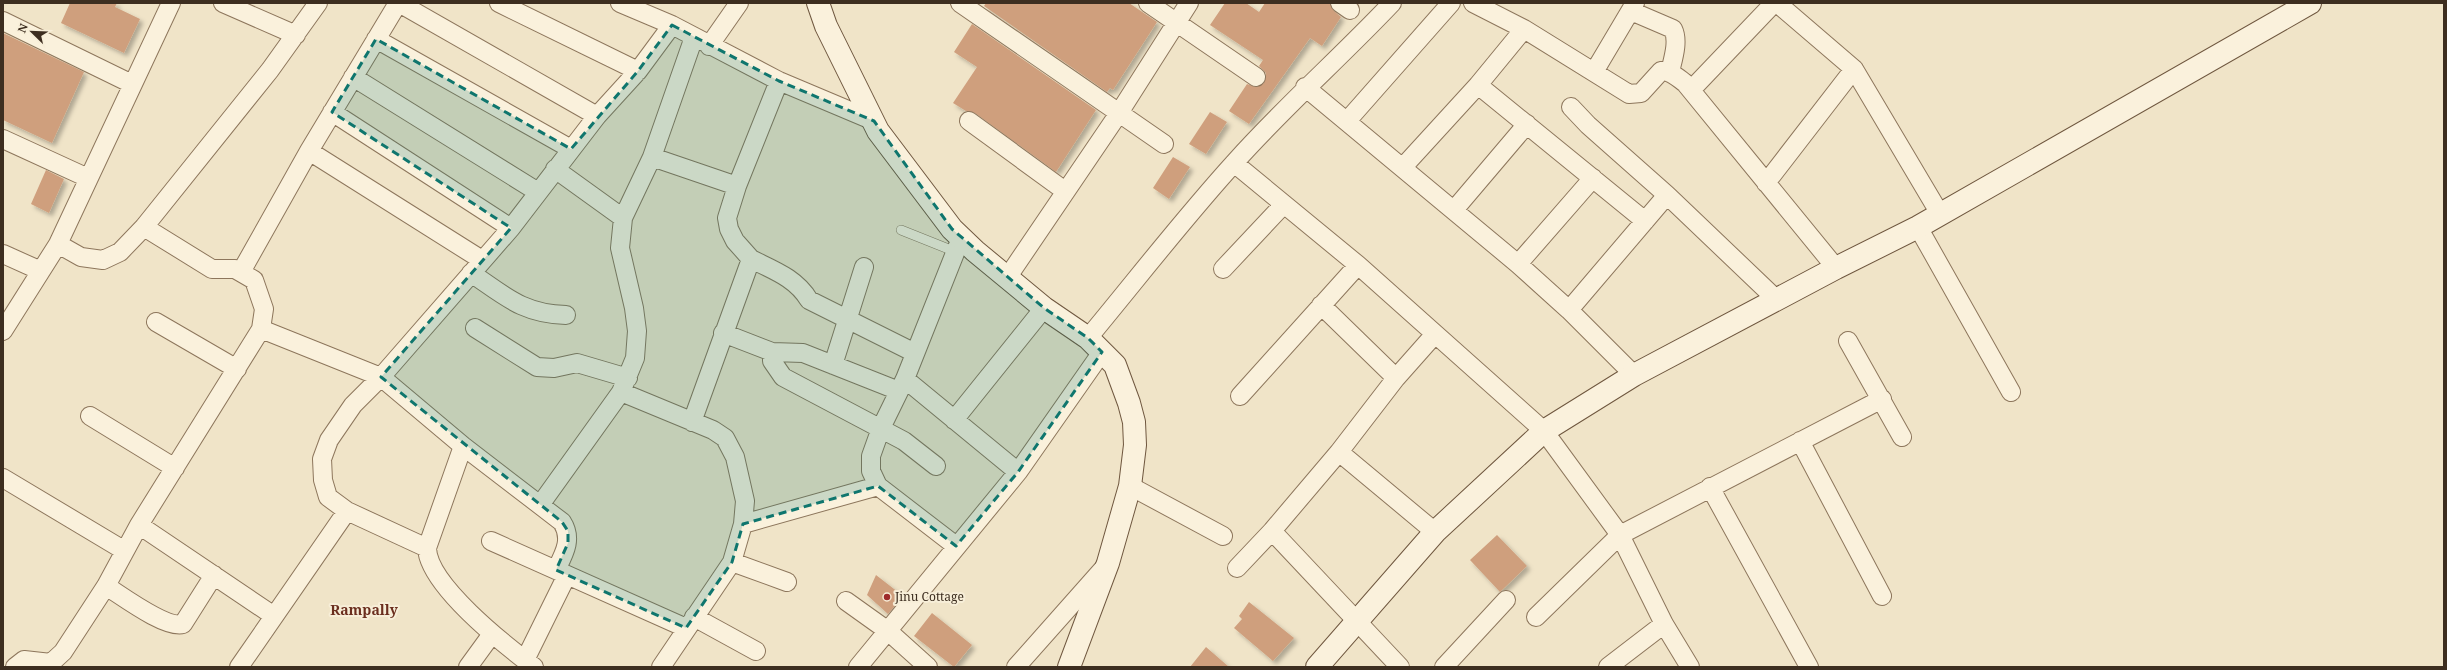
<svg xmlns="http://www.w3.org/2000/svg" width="2447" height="670" font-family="'Noto Serif',serif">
	<defs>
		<filter id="shadow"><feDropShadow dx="3.5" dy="3.5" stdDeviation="2" flood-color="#0004"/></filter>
	</defs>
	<rect width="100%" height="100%" fill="#f0e4c8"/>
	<!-- building -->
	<path fill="#cf9f7d" filter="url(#shadow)" d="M70,3H117L115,7L140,19L124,53L61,23Z
		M986,3H1129L1157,22L1113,90L1110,88L1107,92L984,6Z
		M1225,3H1246L1259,12L1265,3H1330L1334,11L1341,17L1322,46L1310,38L1249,124L1229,111L1247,84L1256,87L1264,83L1266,73L1259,66L1263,60L1210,25Z
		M972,24L1096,110L1056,172L975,113L966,111L953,103L977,67L954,52Z
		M3,33L84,72L52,143L3,120Z
		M1210,112L1227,122L1206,154L1189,144Z
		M1173,157L1190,167L1169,199L1153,188Z
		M46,170L64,179L49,213L31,204Z
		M1497,535L1527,566L1500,592L1470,560Z
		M876,575L903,596L888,614L867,595Z
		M1249,602L1294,638L1273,661L1234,628L1242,619L1239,616Z
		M932,613L972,645L954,667L914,636Z
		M1206,647L1229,667H1190Z"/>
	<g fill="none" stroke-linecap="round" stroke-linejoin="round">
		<defs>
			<path id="lane" d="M901,230L956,252"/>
			<path id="street" d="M223,3L296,35
				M399,3L597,116
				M499,3L638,71
				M620,3L672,25L779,81L874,121
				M960,3L1164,144
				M1148,3L1256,77
				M1340,3L1350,10
				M1473,3L1524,29L1629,94L1641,93L1661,71C1670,70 1678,78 1685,83L1836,268
				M1777,3L1854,69L1940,214
				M1631,11L1673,29C1679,41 1673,59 1670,72
				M3,21L132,84
				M376,39L571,149
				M709,46L739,3
				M1594,72L1635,3
				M353,77L538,192
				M1478,85L1645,221
				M1305,87L1518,264L1569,310L1634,375
				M1691,90L1774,3
				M332,112L511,228
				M969,121L1065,191
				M1347,121L1451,3
				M3,139L88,178
				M309,151L482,260
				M652,157L737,186
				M1234,163L1358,265L1544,431L1620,535L1664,624L1690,667
				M1403,167L1478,85L1524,29
				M555,169L623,218
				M1766,183L1854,69
				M1667,195L1777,300
				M1454,210L1527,124
				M1918,227L2011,392
				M58,244L81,257L103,260L120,252L144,227L270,70L318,3
				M3,254L41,271
				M751,259C773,270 796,278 809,300L915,353
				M1518,264L1593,178
				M1223,269L1284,204
				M241,272L309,151L398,3
				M471,273C505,296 523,314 566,315
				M1007,278L1119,113L1189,3
				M1321,305L1396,378
				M1569,310L1667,195L1588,125L1571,107
				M156,322L237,369
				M475,328L537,367L554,368L577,363L628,378
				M261,329L381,377L463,446L562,522C573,539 564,554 556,570
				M3,331L58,244L171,3
				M723,333L772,352L803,353L899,391
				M1435,334L1396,378L1339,452L1435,532
				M1088,338C1137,279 1184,218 1235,162C1285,106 1341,57 1392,3
				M1848,341L1902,437
				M772,352V361L783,377L904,441L936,466
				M833,365L864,267
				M905,379L1018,472
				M621,392L713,430L725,438L735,457L745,501L743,524L732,562L661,667
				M1240,396L1358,265
				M90,416L175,468
				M954,420L1044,308
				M692,422L751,259L735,241L729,229L727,218L737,186L779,81
				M1800,441L1882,596
				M463,446L427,548C428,585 505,645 534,667
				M3,478L125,551
				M1130,486L1223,536
				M1710,487L1809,667
				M540,505L621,392L635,358L637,331L634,308L620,248L623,218L652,157L694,37
				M743,524L878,486
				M139,525L274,616
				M1272,531L1400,667
				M491,541L686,628
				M956,546L878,486L871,471V456L881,428L905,379L961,238
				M427,548L347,511L328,497L323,480L322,459L329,440L353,405L381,377L511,228L597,116L638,71L672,25
				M732,562L787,582
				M1237,568L1272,531L1339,452
				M106,586C122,596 166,629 183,624L214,575
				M846,601L888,631L928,667
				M694,617L756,651
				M1536,617L1620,535L1882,399
				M525,660L567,575
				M15,667L24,660L51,663L63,652L106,586L139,525L261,329L264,309L254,280L235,269H212L144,227
				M239,667L347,511
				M468,667L492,634
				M858,667L1018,472L1102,352
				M1016,667L1103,569
				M1444,667L1506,600
				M1608,667L1664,624"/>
			<path id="secondary" d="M818,3L826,26L878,131L952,229L975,251L1044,308L1088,338L1115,365L1129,403L1134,422L1135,445L1130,486L1108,563L1069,667
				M1317,667L1435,532L1544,431L1634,375L1836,268L1918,227L2310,3"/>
		</defs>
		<!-- lane casing -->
		<use href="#lane" stroke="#8d765c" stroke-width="10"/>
		<!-- street casing -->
		<use href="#street" stroke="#8d765c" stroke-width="20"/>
		<!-- secondary casing -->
		<use href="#secondary" stroke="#6f573f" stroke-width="24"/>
		<!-- lane -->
		<use href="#lane" stroke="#faf1dc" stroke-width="9"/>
		<!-- street -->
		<use href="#street" stroke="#faf1dc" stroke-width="18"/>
		<!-- secondary -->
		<use href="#secondary" stroke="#faf1dc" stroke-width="22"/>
	</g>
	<!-- marked area -->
	<path fill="#0f766e" fill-opacity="0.2" stroke="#0f766e" stroke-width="3" stroke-dasharray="8 5" stroke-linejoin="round" d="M672,25L779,81L874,121L952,229L1044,308L1088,338L1102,352L1018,472L956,546L878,486L743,524L732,562L686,628L556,570L568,543V531L562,522L381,377L511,228L332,112L376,39L571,149L638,71Z"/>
	<!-- markers -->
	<circle fill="#9e2a2b" stroke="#f7eed8" stroke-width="1.5" cx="887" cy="597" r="4"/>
	<g text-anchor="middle" stroke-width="4" stroke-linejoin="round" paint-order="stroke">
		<!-- poi labels -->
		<g font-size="12" fill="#3d2e20" stroke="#f7eed8" text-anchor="start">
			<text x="895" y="601">Jinu Cottage</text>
		</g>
		<!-- quarter labels -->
		<g font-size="14" font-weight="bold" fill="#6b2e1e" stroke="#f7eed8">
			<text x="364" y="615">Rampally</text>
		</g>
	</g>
	<!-- border -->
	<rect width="2447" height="670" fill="none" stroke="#3d2e20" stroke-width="8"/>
	<!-- north arrow -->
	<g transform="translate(32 32) rotate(293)" stroke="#f7eed8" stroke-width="3" paint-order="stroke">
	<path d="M0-3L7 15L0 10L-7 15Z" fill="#3d2e20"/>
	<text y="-6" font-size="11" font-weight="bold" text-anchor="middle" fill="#3d2e20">N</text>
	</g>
</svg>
